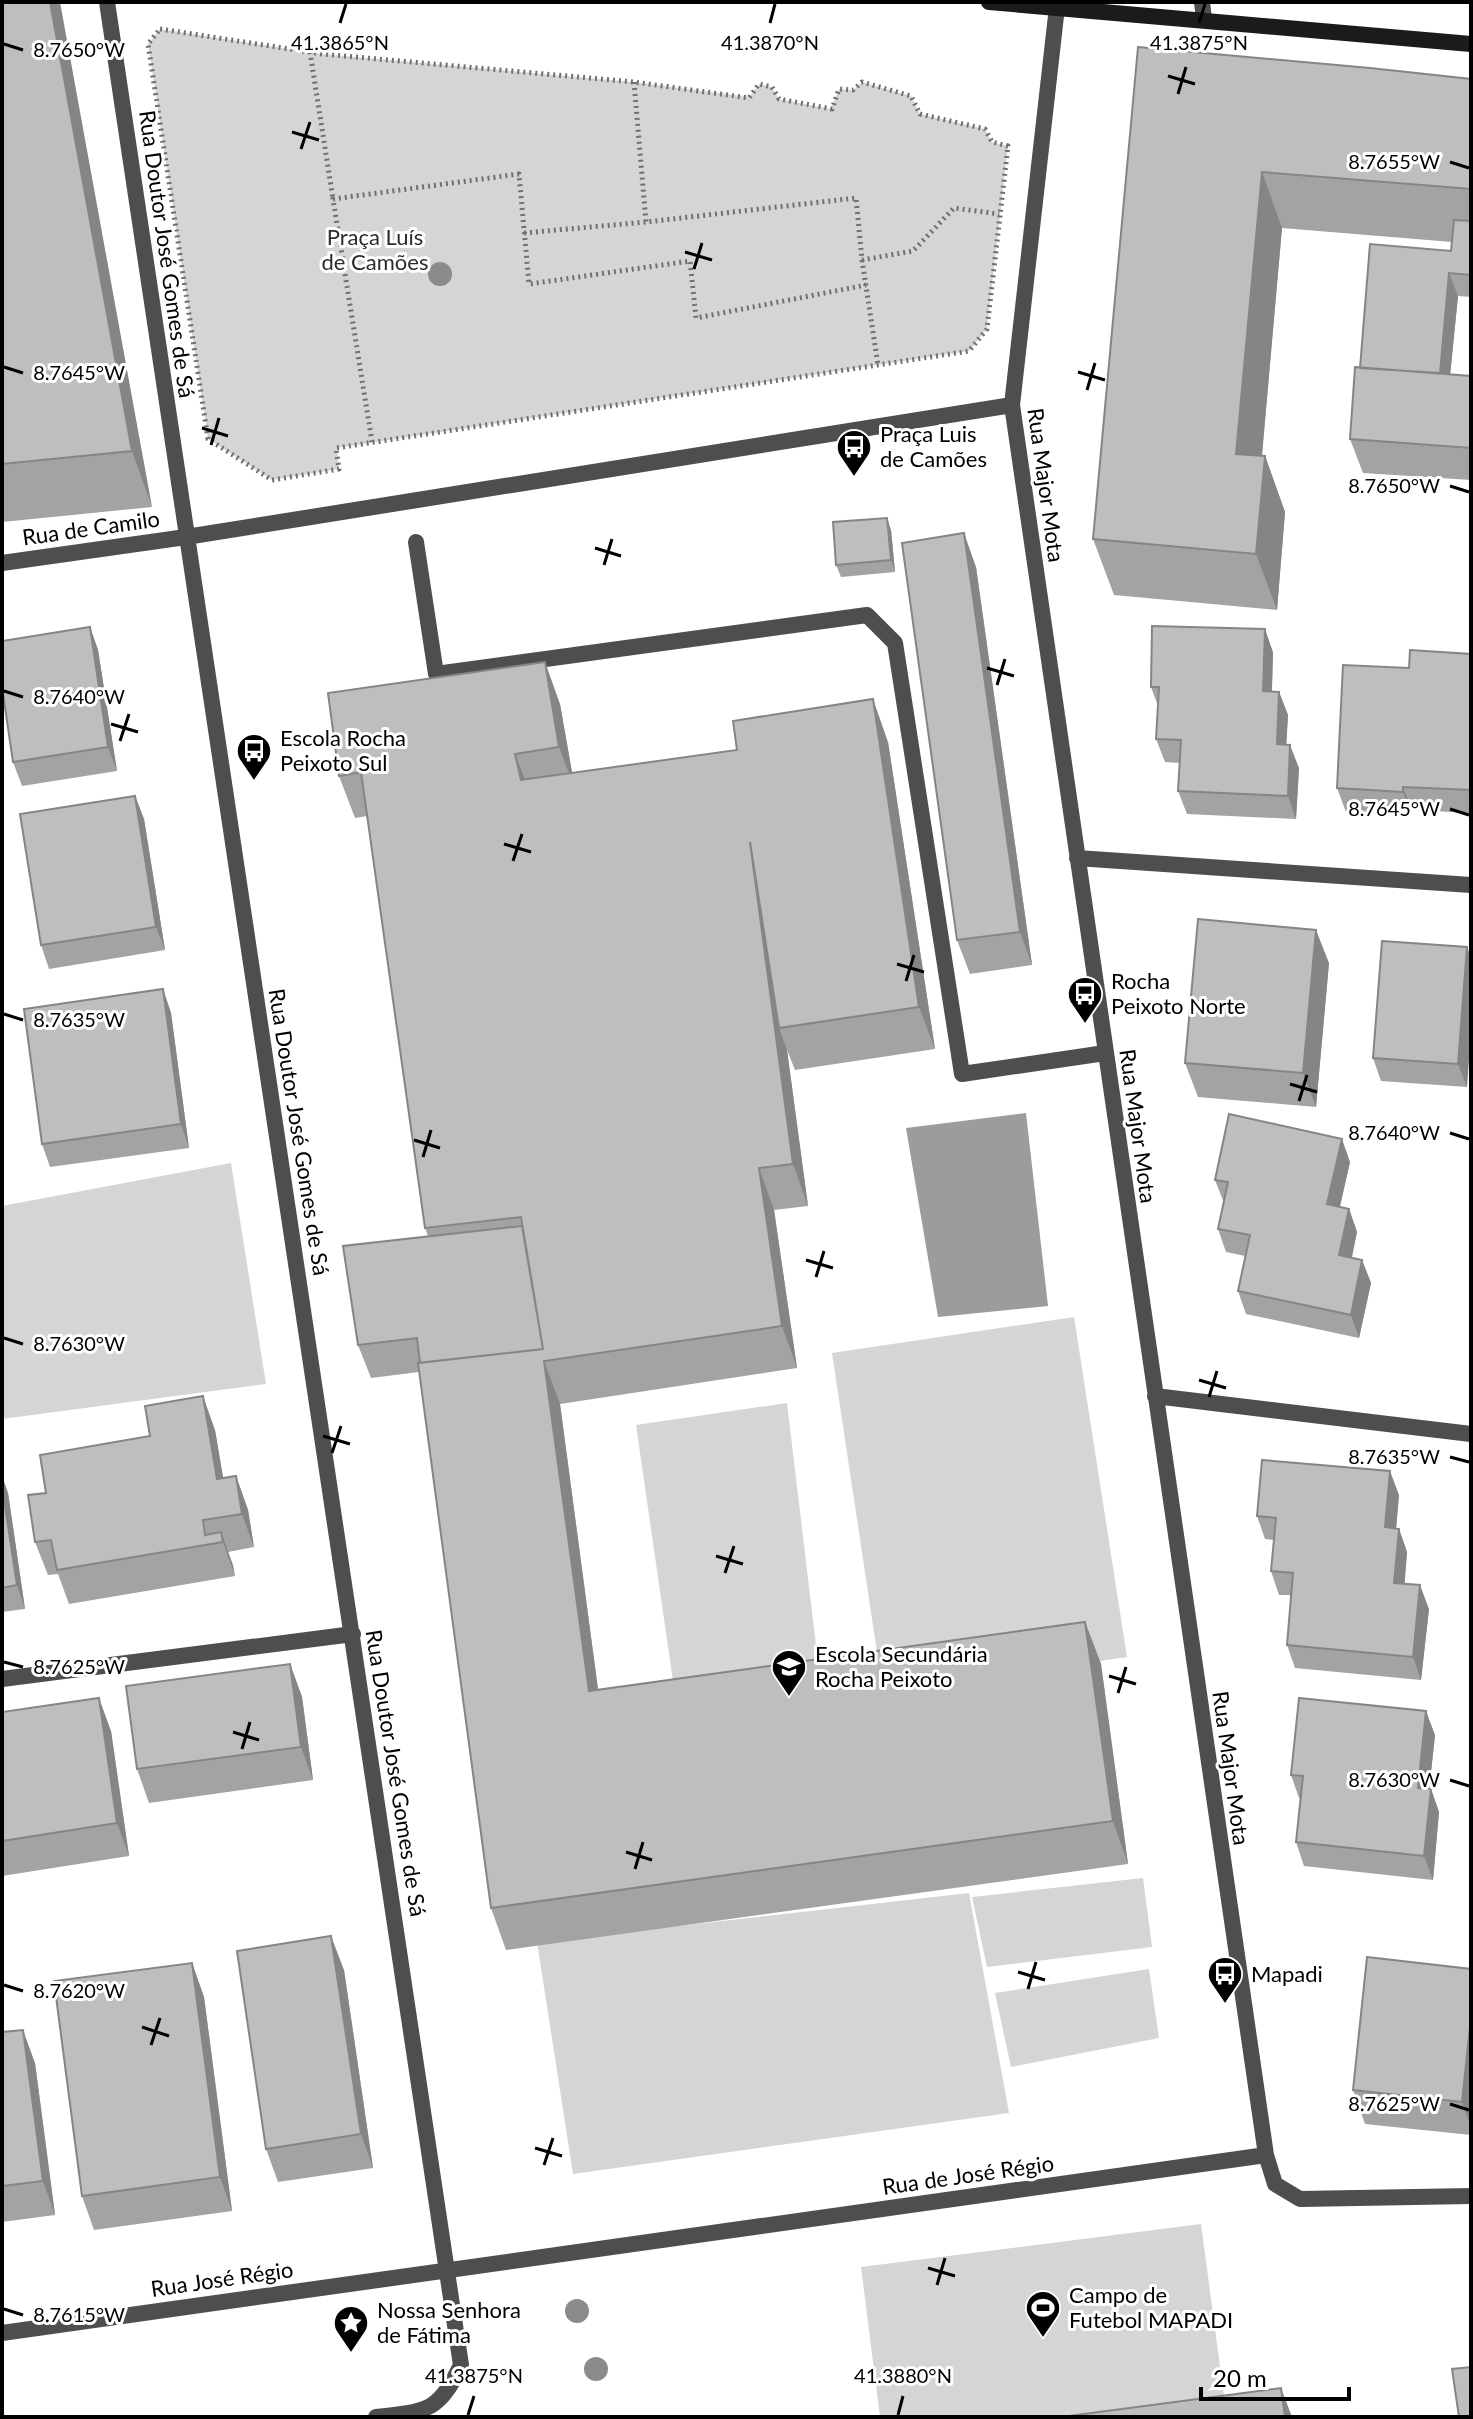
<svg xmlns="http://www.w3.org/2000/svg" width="1473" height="2419" font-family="Lato,sans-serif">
	<rect width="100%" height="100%" fill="#fff"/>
	<!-- green -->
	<path fill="#d5d5d5" d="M160,29L322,54L634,82L749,97L759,84L772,87L779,99L831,109L839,89L853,90L862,82L911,96L920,114L985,129L992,142L1008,146L987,329L969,351L337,448L339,469L272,480L208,439L148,44Z
		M231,1163L266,1384L2,1419V1206Z
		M1074,1317L1127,1657L883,1692L832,1353Z
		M787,1403L818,1662L674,1688L636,1425Z
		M1143,1878L1152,1947L987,1967L972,1897Z
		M969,1893L1009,2113L573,2174L537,1942Z
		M1149,1969L1159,2038L1011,2067L995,1993Z
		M1201,2224L1226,2411L1173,2417H880L861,2267Z"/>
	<!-- water -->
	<path fill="#9c9c9c" d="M1026,1113L1048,1306L938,1317L906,1128Z"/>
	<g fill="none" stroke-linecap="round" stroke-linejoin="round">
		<!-- path -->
		<path stroke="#707070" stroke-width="5" stroke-dasharray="2 4" stroke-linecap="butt" d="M160,29L322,54L634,82L749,98L759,84L772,87L779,99L832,109L839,89L853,90L862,82L911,96L920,114L985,129L992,142L1008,146L987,329L969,351L336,448L339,469L272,480L208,439L148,44Z
			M310,52L333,199
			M634,82L646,222L856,198L862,260L913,251L954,208L999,214
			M524,233L646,222
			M862,260L878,365
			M372,442L333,199L519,174L529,284L690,261L696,318L866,285"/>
		<!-- lane -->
		<path stroke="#4e4e4e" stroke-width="16" d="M416,542L436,674L867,615L895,643L962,1074L1105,1053"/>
		<!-- street -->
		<path stroke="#4e4e4e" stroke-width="16" d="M107,2L461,2365C438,2414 425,2411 376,2417
			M1202,2L1204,19
			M1057,7L1012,405L1266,2155L1275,2184L1300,2199L1471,2196
			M2,563L186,537L1012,405
			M1077,858L1471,885
			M1155,1396L1471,1434
			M2,1679L353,1634
			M2,2333L1266,2155"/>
		<!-- secondary -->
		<path stroke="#1b1b1b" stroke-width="16" d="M989,2L1471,44"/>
	</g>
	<!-- trees -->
	<g fill="#8b8b8b">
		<circle cx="440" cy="274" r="12"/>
		<circle cx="577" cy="2311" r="12"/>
		<circle cx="596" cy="2369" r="12"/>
	</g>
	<!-- wall -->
	<path fill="#a3a3a3" d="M2,2L152,507L2,522Z
		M1138,47L1471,79V297L1458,296L1450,374L1471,376V480L1363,473L1350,439L1360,368L1451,251L1452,242L1282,228L1262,456H1265L1285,512L1277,610L1114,595L1093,539Z
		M891,530L895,572L841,577L836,565Z
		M976,567L1032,965L970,974L957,940Z
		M90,627L98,650L117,771L22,786L13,762Z
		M1273,652L1272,692H1279L1288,715L1286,745L1299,768L1296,819L1187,814L1178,791L1180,763L1165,762L1156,739L1158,706L1151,687Z
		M1471,654V813L1412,810V815L1346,812L1337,788L1409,668Z
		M560,704L572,773L888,742L935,1049L795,1070L787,1050L808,1206L774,1210L797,1368L560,1404L598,1690L1085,1622L1101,1664L1128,1864L506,1950L491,1908L419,1372L371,1378L358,1345L428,1236L425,1228L367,816L355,818L339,776Z
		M135,796L144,819L165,950L49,969L41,945Z
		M1467,947V1087L1381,1081L1373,1058Z
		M1329,963L1316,1107L1198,1097L1185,1063Z
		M163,989L171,1013L189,1148L50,1167L42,1144Z
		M1350,1162L1340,1207L1349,1209L1357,1232L1352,1258L1362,1260L1371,1283L1359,1338L1246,1314L1238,1291L1245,1256L1226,1252L1218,1229L1224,1203L1215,1180Z
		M215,1430L223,1478L236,1476L248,1510L254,1547L228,1552L235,1576L69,1604L58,1574L48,1575L35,1542L46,1493Z
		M2,1476L8,1493L25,1609L2,1612Z
		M1399,1495L1396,1529H1399L1407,1552L1404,1584L1429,1609L1421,1680L1295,1668L1287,1645L1291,1595H1279L1271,1571L1274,1540L1265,1539L1257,1516Z
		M290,1664L302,1697L313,1780L149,1803L137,1769Z
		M2,1712L111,1731L129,1856L2,1876Z
		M1435,1735L1429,1789H1431L1439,1812L1433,1880L1304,1866L1296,1842L1301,1798H1299L1291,1775Z
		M192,1963L204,1997L232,2211L94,2230L82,2196Z
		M1471,1969V2135L1365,2124L1353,2090Z
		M344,1970L373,2168L278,2182L266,2149Z
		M2,2032L35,2063L55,2215L2,2222Z"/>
	<!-- shaded-wall -->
	<path fill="#858585" d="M50,2H60L152,507L132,451Z
		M1262,172L1282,228L1257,510L1236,454Z
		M1449,273L1458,296L1447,407L1439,383Z
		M1265,456L1285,512L1277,610L1256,554Z
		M887,518L891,530L895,572L891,560Z
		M964,533L976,567L1032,965L1020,932Z
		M90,627L98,650L117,771L108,747Z
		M1265,629L1273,652L1271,715L1263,691Z
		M545,662L560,704L575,789L559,747Z
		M1279,692L1288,715L1285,767L1277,744Z
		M873,699L888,742L935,1049L919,1007Z
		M1290,745L1299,768L1296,819L1288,796Z
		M515,754L531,796L521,780Z
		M1403,787L1412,810V815L1403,792Z
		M135,796L144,819L165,950L156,927Z
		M750,842L779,1028L787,1050L808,1206L793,1164Z
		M1316,930L1329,963L1316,1107L1303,1073Z
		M1467,947L1471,957V1033L1467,1087L1458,1064Z
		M163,989L171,1013L189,1148L181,1124Z
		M1342,1139L1350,1162L1335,1227L1327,1204Z
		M759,1168L774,1210L797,1368L782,1326Z
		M1349,1209L1357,1232L1347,1278L1339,1255Z
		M1362,1260L1371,1283L1359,1338L1351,1315Z
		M544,1361L560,1404L604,1734L589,1691Z
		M203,1396L215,1430L229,1512L217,1479Z
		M1390,1471L1399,1495L1394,1551L1385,1527Z
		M2,1476L8,1493L25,1609L17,1585L2,1486Z
		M236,1476L248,1510L254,1547L242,1514Z
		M1399,1529L1407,1552L1403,1606L1394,1583Z
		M221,1532L233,1565L235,1576L223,1542Z
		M1420,1585L1429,1609L1421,1680L1413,1657Z
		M1085,1622L1101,1664L1128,1864L1113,1821Z
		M290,1664L302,1697L313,1780L301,1747Z
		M99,1698L111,1731L129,1856L117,1823Z
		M1426,1711L1435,1735L1427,1811L1418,1788Z
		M1431,1789L1439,1812L1433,1880L1424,1856Z
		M331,1936L344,1970L373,2168L361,2134Z
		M192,1963L204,1997L232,2211L220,2177Z
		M1471,2017V2128L1462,2102Z
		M23,2030L35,2063L55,2215L43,2181Z
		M1281,2388L1292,2417H1285Z"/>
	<!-- building -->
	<path fill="#bebebe" stroke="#858585" stroke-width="2" d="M2,2H50L132,451L2,464Z
		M1138,47L1370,68L1471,79V189L1262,172L1236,454L1265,456L1256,554L1093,539Z
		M1454,220L1471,221V275L1449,273L1440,373L1360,368L1370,244L1451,251Z
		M1355,367L1471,376V448L1350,439Z
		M887,518L891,560L836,565L833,522Z
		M964,533L1020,932L957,940L902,543Z
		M1152,626L1265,629L1263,691L1279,692L1277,744L1290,745L1288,796L1178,791L1181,740L1156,739L1159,687H1151Z
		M90,627L108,747L13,762L2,687V641Z
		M1410,650L1471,654V790L1403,787V792L1337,788L1343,665L1409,668Z
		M545,662L559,747L515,754L521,780L737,750L733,721L873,699L919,1007L779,1028L750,842L793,1164L759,1168L782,1326L544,1361L589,1691L1085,1622L1113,1821L491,1908L418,1363L543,1349L521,1217L425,1228L361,772L339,776L328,693Z
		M135,796L156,927L41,945L20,814Z
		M1198,919L1316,930L1303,1073L1185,1063Z
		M1382,941L1467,947L1458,1064L1373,1058Z
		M163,989L181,1124L42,1144L24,1009Z
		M1229,1114L1342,1139L1327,1204L1349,1209L1339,1255L1362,1260L1351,1315L1238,1291L1250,1235L1218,1229L1228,1182L1215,1180Z
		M522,1226L543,1349L420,1363L417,1338L358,1345L343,1246Z
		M203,1396L217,1479L236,1476L242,1514L203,1520L205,1535L221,1532L223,1542L57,1570L51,1540L35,1542L28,1495L46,1493L40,1455L150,1436L145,1406Z
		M1262,1460L1390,1471L1385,1527L1399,1529L1394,1583L1420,1585L1413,1657L1287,1645L1293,1573L1271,1571L1276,1518L1257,1516Z
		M2,1486L17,1585L2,1588Z
		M290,1664L301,1747L137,1769L126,1686Z
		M99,1698L117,1823L2,1841V1712Z
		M1299,1698L1426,1711L1418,1788L1431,1789L1424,1856L1296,1842L1303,1776L1291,1775Z
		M331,1936L361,2134L266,2149L237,1951Z
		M1367,1957L1471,1969V2017L1462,2102L1353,2090Z
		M192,1963L220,2177L82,2196L54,1981Z
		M23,2030L43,2181L2,2186V2032Z
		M1471,2367V2417H1459L1452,2369Z
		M1281,2388L1285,2417H1061Z"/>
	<!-- ticks -->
	<path fill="none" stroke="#000" stroke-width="3" d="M340,23L346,4M770,23L775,4M1199,23L1205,4M4,44L23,50M1168,76L1195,84M1178,94L1186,67M292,132L319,140M301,149L310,122M1450,162L1469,168M685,252L712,260M694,269L702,243M4,367L23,373M1078,372L1105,380M1087,390L1095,363M202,428L228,436M211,445L219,418M1450,486L1469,492M595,548L621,556M604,565L612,539M987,668L1014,676M997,685L1005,659M4,691L23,697M111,724L138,732M120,741L129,714M1450,809L1469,815M504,844L531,852M513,861L522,834M897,964L924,972M906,981L914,955M4,1014L23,1020M1290,1084L1317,1092M1299,1101L1307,1075M1450,1133L1469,1139M414,1140L440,1148M423,1157L431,1130M806,1260L833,1268M816,1277L824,1251M4,1338L23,1344M1199,1380L1226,1388M1209,1397L1217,1371M323,1436L350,1444M332,1453L341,1426M1450,1457L1469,1462M716,1556L743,1564M725,1573L734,1546M4,1662L23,1667M1109,1676L1136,1684M1118,1693L1126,1667M233,1732L259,1740M242,1749L250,1722M1450,1780L1469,1786M626,1852L652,1860M635,1869L643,1842M1018,1972L1045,1980M4,1985L23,1991M1028,1989L1036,1962M142,2027L169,2036M151,2045L160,2018M1450,2104L1469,2110M535,2148L562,2156M544,2165L553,2138M928,2268L955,2276M937,2285L945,2258M4,2309L23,2315M468,2415L474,2396M898,2415L903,2396"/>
	<!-- icons -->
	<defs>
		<symbol id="bus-pin" viewBox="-11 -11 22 30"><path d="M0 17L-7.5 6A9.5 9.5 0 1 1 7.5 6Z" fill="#000" stroke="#fff"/><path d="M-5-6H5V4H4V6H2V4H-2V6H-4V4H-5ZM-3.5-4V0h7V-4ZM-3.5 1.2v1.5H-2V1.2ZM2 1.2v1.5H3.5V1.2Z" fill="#fff"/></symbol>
		<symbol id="school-pin" viewBox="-11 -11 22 30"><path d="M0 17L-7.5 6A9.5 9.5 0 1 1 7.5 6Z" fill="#000" stroke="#fff"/><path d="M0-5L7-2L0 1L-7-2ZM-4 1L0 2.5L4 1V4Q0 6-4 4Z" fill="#fff"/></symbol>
		<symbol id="stadium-pin" viewBox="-11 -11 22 30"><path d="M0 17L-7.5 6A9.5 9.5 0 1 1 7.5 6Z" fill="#000" stroke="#fff"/><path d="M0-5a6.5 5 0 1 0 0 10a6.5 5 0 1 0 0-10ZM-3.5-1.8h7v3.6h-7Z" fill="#fff"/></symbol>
		<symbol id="sight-pin" viewBox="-11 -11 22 30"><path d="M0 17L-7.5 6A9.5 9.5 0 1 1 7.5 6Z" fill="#000" stroke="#fff"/><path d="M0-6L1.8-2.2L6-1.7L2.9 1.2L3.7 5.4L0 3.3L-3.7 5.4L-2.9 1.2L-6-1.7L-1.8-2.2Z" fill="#fff"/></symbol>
	</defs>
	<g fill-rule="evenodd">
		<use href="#bus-pin" x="834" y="427" width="40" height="54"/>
		<use href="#bus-pin" x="234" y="731" width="40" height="54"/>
		<use href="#bus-pin" x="1065" y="974" width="40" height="54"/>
		<use href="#school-pin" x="769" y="1647" width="40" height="54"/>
		<use href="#bus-pin" x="1205" y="1954" width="40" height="54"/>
		<use href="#stadium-pin" x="1023" y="2288" width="40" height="54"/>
		<use href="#sight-pin" x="331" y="2303" width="40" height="54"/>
	</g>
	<g text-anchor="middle" stroke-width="6" stroke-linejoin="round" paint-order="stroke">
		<!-- park labels -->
		<g font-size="22" fill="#2c2c2c" stroke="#fff">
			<text x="375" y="245">Praça Luís<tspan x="375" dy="25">de Camões</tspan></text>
		</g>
		<!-- street labels -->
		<g font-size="22" fill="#000" stroke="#fff">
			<text transform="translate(167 254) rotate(82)" y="8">Rua Doutor José Gomes de Sá</text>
			<text transform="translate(1046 485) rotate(82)" y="8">Rua Major Mota</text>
			<text transform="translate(91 528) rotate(-8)" y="8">Rua de Camilo</text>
			<text transform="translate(1138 1126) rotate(82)" y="8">Rua Major Mota</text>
			<text transform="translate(299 1132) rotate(81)" y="8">Rua Doutor José Gomes de Sá</text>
			<text transform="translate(1231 1768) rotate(82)" y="8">Rua Major Mota</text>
			<text transform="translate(396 1773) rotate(81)" y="8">Rua Doutor José Gomes de Sá</text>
			<text transform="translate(968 2175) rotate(-8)" y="8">Rua de José Régio</text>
			<text transform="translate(222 2279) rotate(-8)" y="8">Rua José Régio</text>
		</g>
		<!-- poi labels -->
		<g font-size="22" fill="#000" stroke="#fff" text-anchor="start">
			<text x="880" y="442">Praça Luis<tspan x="880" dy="25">de Camões</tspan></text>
			<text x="280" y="746">Escola Rocha<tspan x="280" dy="25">Peixoto Sul</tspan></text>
			<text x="1111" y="989">Rocha<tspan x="1111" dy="25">Peixoto Norte</tspan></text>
			<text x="815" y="1662">Escola Secundária<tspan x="815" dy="25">Rocha Peixoto</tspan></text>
			<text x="1251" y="1982">Mapadi</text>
			<text x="1069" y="2303">Campo de<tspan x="1069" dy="25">Futebol MAPADI</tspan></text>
			<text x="377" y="2318">Nossa Senhora<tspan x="377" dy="25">de Fátima</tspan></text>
		</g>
	</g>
	<g font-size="20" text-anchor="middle" fill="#000" stroke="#fff" stroke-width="6" stroke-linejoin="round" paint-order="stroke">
		<text x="340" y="50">41.3865°N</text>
		<text x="770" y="50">41.3870°N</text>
		<text x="1199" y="50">41.3875°N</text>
		<text x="79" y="57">8.7650°W</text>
		<text x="1394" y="169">8.7655°W</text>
		<text x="79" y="380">8.7645°W</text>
		<text x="1394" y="493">8.7650°W</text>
		<text x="79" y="704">8.7640°W</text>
		<text x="1394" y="816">8.7645°W</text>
		<text x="79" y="1027">8.7635°W</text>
		<text x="1394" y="1140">8.7640°W</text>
		<text x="79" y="1351">8.7630°W</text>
		<text x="1394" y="1464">8.7635°W</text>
		<text x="79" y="1674">8.7625°W</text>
		<text x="1394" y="1787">8.7630°W</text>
		<text x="79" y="1998">8.7620°W</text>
		<text x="1394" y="2111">8.7625°W</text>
		<text x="79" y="2322">8.7615°W</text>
		<text x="474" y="2383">41.3875°N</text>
		<text x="903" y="2383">41.3880°N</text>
	</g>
	<!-- border -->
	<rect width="1473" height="2419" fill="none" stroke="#000000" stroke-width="8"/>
	<!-- scale -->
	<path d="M1201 2387v12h148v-12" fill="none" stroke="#000000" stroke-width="4"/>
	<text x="1213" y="2387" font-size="24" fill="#000000" stroke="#ffffff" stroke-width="6" paint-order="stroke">20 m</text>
</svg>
